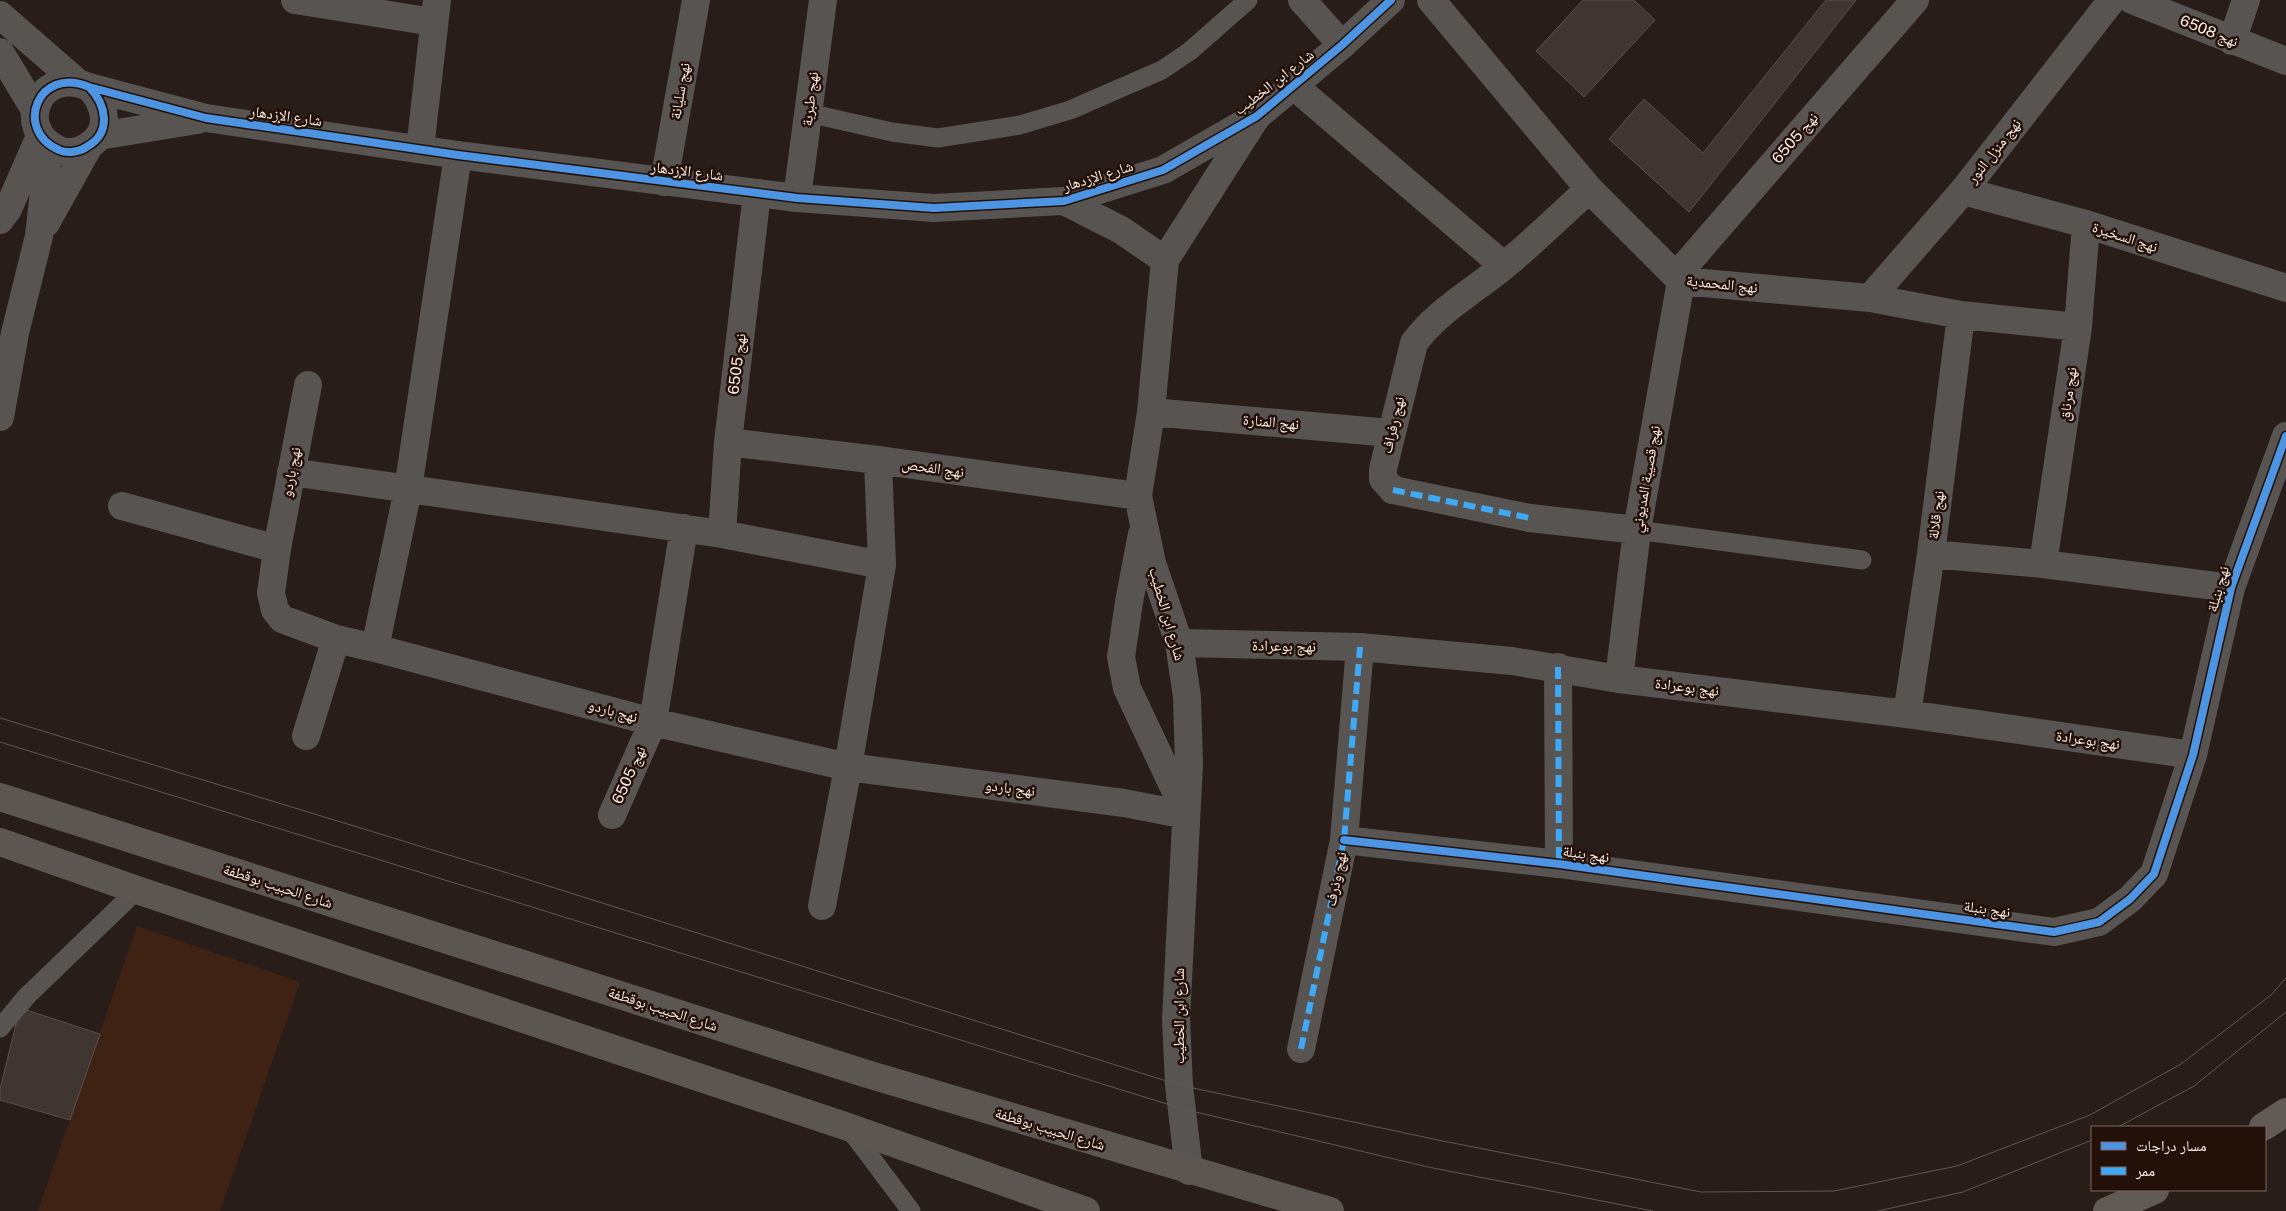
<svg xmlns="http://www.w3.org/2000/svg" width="2286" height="1211" font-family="'Public Sans','Noto Naskh Arabic',sans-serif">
	<rect width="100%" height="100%" fill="#281d18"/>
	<!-- green -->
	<path fill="#402214" d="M137,926L300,982L220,1211H38Z"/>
	<!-- building -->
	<path fill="#3f3632" stroke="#5a504b" d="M1583,0H1634L1655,20L1584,97L1536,51Z
		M1826,0H1856L1689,212L1609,139L1644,99L1703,153Z
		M20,1008L100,1034L70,1120L0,1100V1089Z"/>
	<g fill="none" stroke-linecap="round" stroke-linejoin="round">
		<!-- service -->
		<path stroke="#585452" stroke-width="19" d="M808,113L892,132L938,138L1020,125L1070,110L1162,70L1190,51L1248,0
			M1637,530L1862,560
			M0,1028L27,996L137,890
			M848,1127L911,1211"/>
		<!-- pedestrian -->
		<path stroke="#585452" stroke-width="28" d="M1393,490L1530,518
			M1558,667L1559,864
			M1301,1049L1344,840L1360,647"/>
		<!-- minor -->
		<path stroke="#585452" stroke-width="28" d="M295,0L433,22
			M1302,0L1342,45
			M1431,0L1589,189L1681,281L1870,298L1961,315L2078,327
			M2132,0L2286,61
			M2232,41L2246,0
			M1294,86L1504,266
			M420,149L437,0
			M664,182L696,0
			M1963,191L2086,224L2286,288
			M797,198L823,0
			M1064,201L1121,230L1165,260
			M0,220L8,209L40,136
			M1676,276L1915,0
			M1870,298L1963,191L2112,0
			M308,385L277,549L271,593L275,610L282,619L336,639L375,648L653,722L848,767L1124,803L1186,815
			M1151,412L1391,433
			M728,442L878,460L1138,496
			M291,472L722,534L882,565
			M1393,490L1383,479V469L1414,343C1437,311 1474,291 1504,266C1533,242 1561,215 1589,189
			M122,506L277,549
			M1530,518L1637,530
			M722,534L728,442L757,193
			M1142,534L1129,602L1121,657L1127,688L1185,811
			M1931,554L2043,564L2231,588
			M2043,564L2078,327L2086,224
			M1179,643L1360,647L1512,661L1619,679L1907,714L2193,755
			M375,648L408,489L458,155
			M1619,679L1637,530L1681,281
			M1907,714L1931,554L1961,315
			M306,736L336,639
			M612,815L653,722L684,528
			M1344,840L1559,864L2054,932L2099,922L2130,899L2154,874L2193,755L2231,588L2286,436
			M822,906L848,767L882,565L878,460
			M1189,1171L1179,1085L1176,1019L1189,764L1187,697L1179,643L1152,563L1138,496L1151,412L1165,260L1257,116"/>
		<!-- tertiary -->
		<path stroke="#585452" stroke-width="28" d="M0,15L77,82
			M0,52L35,110
			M89,87C106,104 112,132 88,146C80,152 67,154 59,150C13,130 38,65 89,87L206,118L458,155L797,198L934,208L1064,201L1163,170L1257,116L1342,45L1391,0
			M99,136L197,120
			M46,223L89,146
			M0,417L15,333L39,236L49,146"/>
		<!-- secondary -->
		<path stroke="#5c5653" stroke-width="28" d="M0,797L867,1074L1330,1211
			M0,842L137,890L848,1127L1086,1211"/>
		<!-- motorway -->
		<path stroke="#625a57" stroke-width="28" d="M2263,1127L2286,1112
			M2107,1211L2155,1190"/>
		<!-- tram -->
		<path stroke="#5f5855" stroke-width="1" d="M0,718L485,866L1179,1085L1438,1140L1701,1192L1834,1191L1957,1166L2090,1115L2181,1064L2271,995L2286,978
			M0,742L1183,1109L1428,1167L1653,1211
			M2118,1127L2194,1086L2286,1012
			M1878,1211L1963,1192L2092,1140"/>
		<!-- quiet -->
		<path stroke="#3fa9f5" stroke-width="6" stroke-dasharray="12 6" stroke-linecap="butt" d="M1393,490L1530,518
			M1558,667L1559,864
			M1301,1049L1344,840L1360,647"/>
		<defs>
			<path id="cycleway" d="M89,87C106,104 112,132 88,146C80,152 67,154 59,150C13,130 38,65 89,87L206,118L458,155L797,198L934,208L1064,201L1163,170L1257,116L1342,45L1391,0
				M1344,840L1559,864L2054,932L2099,922L2130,899L2154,874L2193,755L2231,588L2286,436"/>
		</defs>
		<!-- cycleway casing -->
		<use href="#cycleway" stroke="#231109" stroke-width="11"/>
		<!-- cycleway -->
		<use href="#cycleway" stroke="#4d94e3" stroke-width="8"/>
	</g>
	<g text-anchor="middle" stroke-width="5" stroke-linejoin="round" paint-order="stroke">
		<!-- street labels -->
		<g font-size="15" fill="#fceee8" stroke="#231109">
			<text transform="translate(2209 31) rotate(22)" y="5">نهج 6508</text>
			<text transform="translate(1274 82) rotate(-38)" y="5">شارع ابن الخطيب</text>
			<text transform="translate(680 91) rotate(-80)" y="5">نهج سليانة</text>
			<text transform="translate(810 99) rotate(-83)" y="5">نهج طبربة</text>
			<text transform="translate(286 116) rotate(8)" y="5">شارع الإزدهار</text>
			<text transform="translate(1795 138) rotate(-49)" y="5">نهج 6505</text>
			<text transform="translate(1994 151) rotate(-52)" y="5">نهج منزل النور</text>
			<text transform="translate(687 171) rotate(7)" y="5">شارع الإزدهار</text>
			<text transform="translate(1098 176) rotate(-17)" y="5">شارع الإزدهار</text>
			<text transform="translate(2125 237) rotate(18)" y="5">نهج السخيرة</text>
			<text transform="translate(1722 284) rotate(6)" y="5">نهج المحمدية</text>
			<text transform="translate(737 364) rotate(-83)" y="5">نهج 6505</text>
			<text transform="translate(2068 394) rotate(-82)" y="5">نهج مرناق</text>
			<text transform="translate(1271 422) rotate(5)" y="5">نهج المنارة</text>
			<text transform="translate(1393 425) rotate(-77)" y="5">نهج رفراف</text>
			<text transform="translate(933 468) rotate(8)" y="5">نهج الفحص</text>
			<text transform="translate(291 472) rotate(-79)" y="5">نهج باردو</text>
			<text transform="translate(1646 479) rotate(-80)" y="5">نهج قصيبة المديوني</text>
			<text transform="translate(1936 515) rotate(-83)" y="5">نهج قلالة</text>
			<text transform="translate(2218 589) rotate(-74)" y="5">نهج بنبلة</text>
			<text transform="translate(1167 614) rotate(74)" y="5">شارع ابن الخطيب</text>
			<text transform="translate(1284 646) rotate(1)" y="5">نهج بوعرادة</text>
			<text transform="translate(1687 687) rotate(7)" y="5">نهج بوعرادة</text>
			<text transform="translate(613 711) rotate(15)" y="5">نهج باردو</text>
			<text transform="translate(2088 740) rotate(8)" y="5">نهج بوعرادة</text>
			<text transform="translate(629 775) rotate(-66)" y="5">نهج 6505</text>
			<text transform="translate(1010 788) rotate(7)" y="5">نهج باردو</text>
			<text transform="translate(1586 854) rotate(8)" y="5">نهج بنبلة</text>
			<text transform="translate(1336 879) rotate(-78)" y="5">نهج وذرف</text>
			<text transform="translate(278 886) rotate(18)" y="5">شارع الحبيب بوقطفة</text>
			<text transform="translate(1987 909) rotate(8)" y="5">نهج بنبلة</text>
			<text transform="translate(663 1009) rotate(18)" y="5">شارع الحبيب بوقطفة</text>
			<text transform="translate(1179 1016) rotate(-90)" y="5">شارع ابن الخطيب</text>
			<text transform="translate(1050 1129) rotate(17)" y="5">شارع الحبيب بوقطفة</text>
		</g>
	</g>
	<!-- legend -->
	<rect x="2091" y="1126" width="175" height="65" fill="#231109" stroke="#7a6962"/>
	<rect x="2101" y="1142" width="25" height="8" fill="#4d94e3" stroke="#7a6962"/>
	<text x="2136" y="1151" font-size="15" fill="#fceee8">مسار دراجات</text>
	<rect x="2101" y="1167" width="25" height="8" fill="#3fa9f5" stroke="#7a6962"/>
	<text x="2136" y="1176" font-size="15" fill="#fceee8">ممر</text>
</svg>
